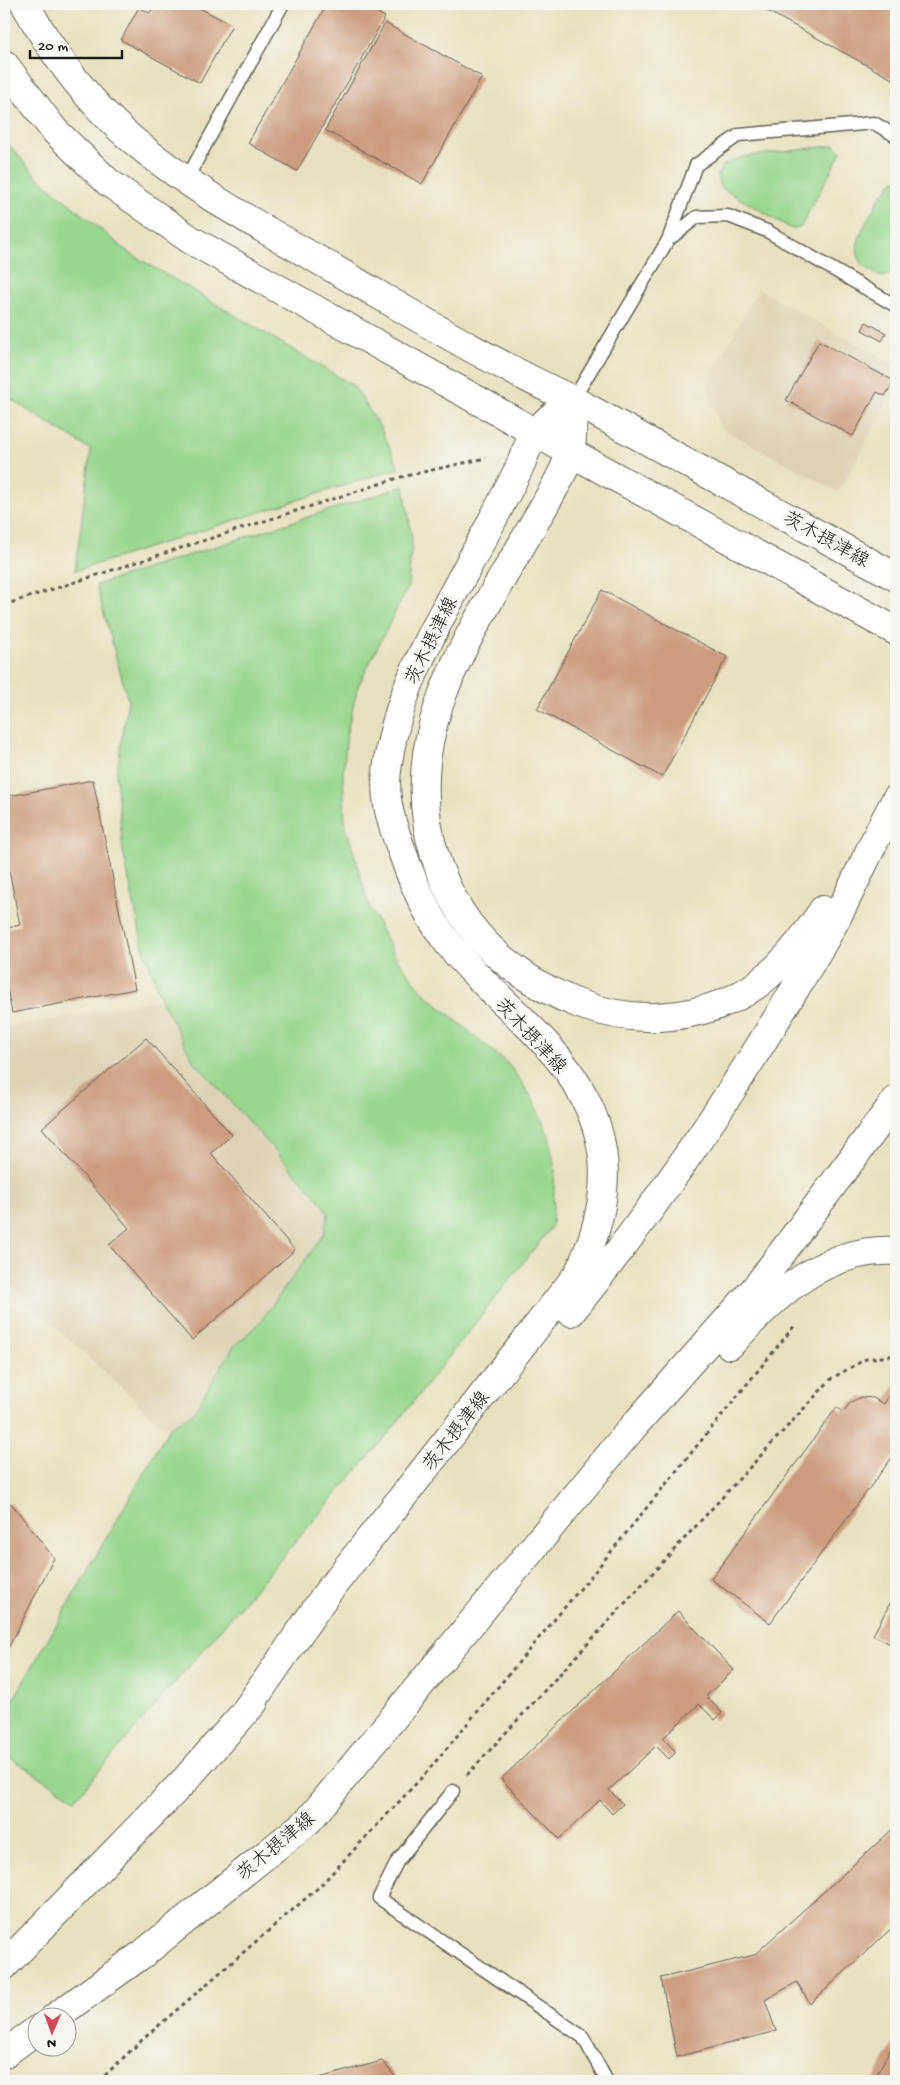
<svg xmlns="http://www.w3.org/2000/svg" width="900" height="2085" font-family="'Gochi Hand','Klee One',sans-serif">
	<rect width="100%" height="100%" fill="#f6f6f2"/>
	<filter id="ink" filterUnits="userSpaceOnUse"><feTurbulence type="fractalNoise" baseFrequency=".02" numOctaves="2"/><feDisplacementMap in="SourceGraphic" scale="10" xChannelSelector="R" yChannelSelector="G"/><feConvolveMatrix kernelMatrix="1 2 1 2 8 2 1 2 1" color-interpolation-filters="sRGB"/></filter>
	<filter id="wash" filterUnits="userSpaceOnUse"><feTurbulence type="fractalNoise" baseFrequency=".0096" numOctaves="4" result="noise"/><feDisplacementMap in="SourceGraphic" scale="20" xChannelSelector="R" yChannelSelector="G"/><feGaussianBlur stdDeviation="1.12" result="paint"/><feColorMatrix in="noise" values="0 0 0 0 0 0 0 0 0 0 0 0 0 0 0 0 0 1.4 0 .05"/><feComposite in="paint" operator="in"/></filter>
	<g filter="url(#wash)">
		<rect width="100%" height="100%" fill="#e8e1c0"/>
		<!-- built -->
		<path fill="#ddd2b4" d="M758,289L896,366V385L839,492L719,427L707,383Z
			M161,999L193,1060L328,1213L324,1234L257,1326L234,1346L193,1413L170,1427L158,1422L4,1278V1028Z"/>
		<!-- green -->
		<path fill="#98d78d" stroke="#5a7a54" d="M4,139L36,176L128,252L354,386L380,427L399,468L75,571L91,450L4,395Z
			M836,145L841,152L800,228L792,229L720,187L717,175L724,165L743,157Z
			M896,179V269L894,273L882,277C847,262 855,241 871,214C878,201 884,189 896,179Z
			M404,486L412,540L408,587L358,686L347,732L343,774L345,822L369,906L396,958L426,995L509,1065L531,1096L549,1136L555,1170L552,1226L388,1434L75,1799L4,1754V1716L170,1427L193,1413L234,1346L257,1326L324,1234L328,1213L323,1204L193,1060L161,999L143,947L123,851L116,776L128,700L96,585Z"/>
		<g id="blocks">
			<!-- building -->
			<path fill="#cd9c7e" d="M155,4H192L232,25L200,83L121,40L139,7L150,13Z
				M327,4H362L385,17L297,171L248,143Z
				M762,4H896V81L760,7Z
				M385,23L482,77L422,184L325,130Z
				M866,322L886,333L882,341L862,330Z
				M819,341L894,381L885,396L877,392L853,436L786,400Z
				M602,590L727,657L662,777L537,709Z
				M93,780L135,989L12,1013L4,973V929L20,925L4,845V797Z
				M146,1038L232,1135L211,1153L295,1250L192,1340L109,1245L129,1228L42,1128Z
				M896,1383V1452L770,1623L711,1579L837,1407L843,1412L851,1402L861,1397L873,1398L884,1404Z
				M11,1503L54,1558L9,1647L4,1652V1509Z
				M896,1592V1647L873,1635Z
				M678,1611L734,1670L706,1696L722,1713L715,1720L699,1704L663,1738L676,1752L669,1759L656,1746L609,1790L623,1804L612,1814L600,1800L559,1839L501,1779Z
				M896,1826V1924L810,2004L797,1982L765,2000L776,2031L677,2057L661,1978L754,1955Z
				M896,2039V2081H873Z
				M382,2061L399,2081H308Z"/>
		</g>
	</g>
	<g filter="url(#ink)">
		<use href="#blocks" fill-opacity="0" stroke="#636155" stroke-width="1"/>
		<g fill="none" stroke-linecap="round" stroke-linejoin="round">
			<defs>
				<path id="lane" d="M186,180L283,4
					M668,240L697,217L728,216L767,231L896,306
					M573,400L668,240L696,165L739,135L874,123L896,136
					M453,1791L397,1862L379,1898L583,2037L607,2081"/>
				<path id="secondary" d="M25,4C52,53 87,100 129,137C197,195 278,236 355,281C427,323 497,365 573,400
					M4,64L54,130L108,182L191,240L570,452"/>
				<path id="primary" d="M573,400C572,416 573,434 571,450C567,470 543,507 533,525C475,629 397,728 434,853C446,893 468,930 500,957C546,996 608,1023 670,1016C745,1008 782,971 823,910
					M573,400L896,577
					M570,452L896,631
					M571,1312C665,1197 746,1072 822,944C850,897 870,846 896,799
					M730,1345C775,1295 825,1247 896,1251
					M242,1716L327,1593L578,1274C620,1187 612,1116 546,1044C514,1009 477,980 448,943C427,916 414,886 403,854C393,828 383,800 387,771C394,704 424,648 455,590C476,551 497,513 516,474C523,461 527,445 535,433C544,421 561,410 573,400
					M4,1966L186,1779L254,1702
					M54,2018L144,1953L309,1820L632,1428L758,1285L896,1100
					M4,2054L38,2029"/>
			</defs>
			<!-- lane casing -->
			<use href="#lane" stroke="#636155" stroke-width="15"/>
			<!-- secondary casing -->
			<use href="#secondary" stroke="#636155" stroke-width="30"/>
			<!-- primary casing -->
			<use href="#primary" stroke="#636155" stroke-width="30"/>
			<!-- path -->
			<path stroke="#636155" stroke-width="3" stroke-dasharray="4 4" stroke-linecap="butt" d="M4,605L401,477L486,458
				M467,1775L832,1378L866,1359L896,1355
				M99,2081L142,2040L319,1887L426,1773L601,1564L795,1325"/>
			<!-- lane -->
			<use href="#lane" stroke="#fff" stroke-width="12"/>
			<!-- secondary -->
			<use href="#secondary" stroke="#fff" stroke-width="28"/>
			<!-- primary -->
			<use href="#primary" stroke="#fff" stroke-width="28"/>
		</g>
	</g>
	<g text-anchor="middle" stroke-width="5" stroke-linejoin="round" paint-order="stroke">
		<!-- street labels -->
		<g font-size="19" fill="#1c1c1c" stroke="#f6f6f2">
			<text transform="translate(827 538) rotate(29)" y="7">茨木摂津線</text>
			<text transform="translate(430 640) rotate(-64)" y="7">茨木摂津線</text>
			<text transform="translate(532 1035) rotate(47)" y="7">茨木摂津線</text>
			<text transform="translate(455 1430) rotate(-52)" y="7">茨木摂津線</text>
			<text transform="translate(275 1845) rotate(-40)" y="7">茨木摂津線</text>
		</g>
	</g>
	<!-- margin -->
	<rect width="900" height="2085" fill="none" stroke="#f6f6f2" stroke-width="20"/>
	<!-- north arrow -->
	<g transform="translate(52 2032) rotate(182)"><circle r="24" fill="#f6f6f2" stroke="#9f9f9c"/>
	<path d="M0-4L9 19L0 12L-9 19Z" fill="#d1495b"/>
	<text y="-8" font-size="14" font-weight="bold" text-anchor="middle" fill="#1c1c1c">N</text>
	</g>
	<!-- scale -->
	<path d="M30 50v8h92v-8" fill="none" stroke="#1c1c1c" stroke-width="2.5"/>
	<text x="38" y="50" font-size="15" fill="#1c1c1c" stroke="#f6f6f2" stroke-width="4" paint-order="stroke">20 m</text>
</svg>
